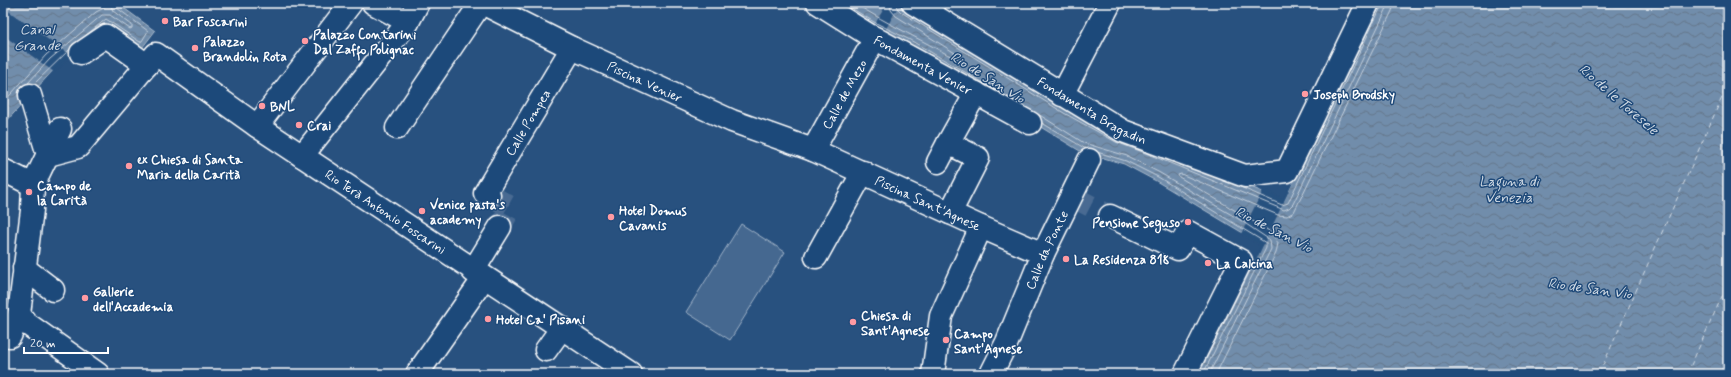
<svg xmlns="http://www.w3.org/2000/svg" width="1731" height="377" font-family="Mynerve,sans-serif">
	<defs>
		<pattern id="water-waves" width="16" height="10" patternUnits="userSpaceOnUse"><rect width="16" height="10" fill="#718dab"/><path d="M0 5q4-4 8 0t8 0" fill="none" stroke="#64768a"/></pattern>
	</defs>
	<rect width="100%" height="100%" fill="#28517f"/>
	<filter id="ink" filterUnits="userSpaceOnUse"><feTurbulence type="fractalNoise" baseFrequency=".025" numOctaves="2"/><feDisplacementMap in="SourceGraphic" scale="8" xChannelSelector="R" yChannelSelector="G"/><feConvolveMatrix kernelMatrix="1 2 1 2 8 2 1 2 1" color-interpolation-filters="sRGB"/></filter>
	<g filter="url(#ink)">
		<!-- green -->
		<path fill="#446890" stroke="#a2b4c8" d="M741,224L785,252L730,340L686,312Z"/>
		<!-- water -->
		<path fill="url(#water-waves)" stroke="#aabbcd" d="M3,3H117L155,31L142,48L106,23L57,66L3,125Z
			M826,3H902L1151,145L1284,201L1379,3H1728V374H1199L1263,245L1156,181L1124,164L1080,151L983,92Z"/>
		<!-- pier -->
		<path fill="#28517f" d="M887,3H900L881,38L870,33Z
			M3,7L71,56L54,72L3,35Z
			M1295,175L1296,176L1253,267L1251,266L1261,246L1241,234L1263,190L1283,199Z"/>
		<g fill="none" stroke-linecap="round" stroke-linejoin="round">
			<!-- shore -->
			<path stroke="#c6d1dd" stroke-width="1" d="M843,3L874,22L910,40L1025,107
				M854,3C889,25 926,42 961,62L964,61L963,58L896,16L891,10L890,3
				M896,3L897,8L901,12L1064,113L1116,142L1148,154L1284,210L1289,208L1293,204L1387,8L1388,3
				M85,36L106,19L140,42L142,41L148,31L117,8L115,3
				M28,83L50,59L102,15H110L130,29L132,28V25L113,11L110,3
				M34,84L70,49
				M3,103L46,55L96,12L104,8V3
				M1038,114L1084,143L1127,156L1160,173L1237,218L1270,240L1271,249L1209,374
				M1042,123L1086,149
				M1097,152L1126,161L1158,177L1266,243V248L1203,374
				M1238,186L1282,205L1288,203L1383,3
				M1216,374L1276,253L1278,243L1271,232L1179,177L1178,175L1181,174L1278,215L1287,216L1294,212L1392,11L1394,3"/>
			<!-- ferry -->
			<path stroke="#d4dde6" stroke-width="1" stroke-dasharray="5 4" stroke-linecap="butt" d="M1599,374L1728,84
				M1687,374L1728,283"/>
			<!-- street-tunnel -->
			<path stroke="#486b92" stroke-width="22" stroke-dasharray="22 11" stroke-linecap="butt" d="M489,195L511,207L500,227
				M1071,196L1110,216"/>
			<defs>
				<g id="street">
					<path d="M373,3L408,22"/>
					<path id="s1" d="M482,3L572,48L732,121L813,150L981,227L1043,254"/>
					<path id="s2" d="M818,3L869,35L1030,123"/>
					<path id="s3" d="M913,3L1123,131L1245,176L1287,171L1368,3"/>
					<path d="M81,53L106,36L147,65"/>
					<path d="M30,95L48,155"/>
					<path d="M1062,95L1110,3"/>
					<path d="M257,126L351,3"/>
					<path d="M397,128L481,3"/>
					<path id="s4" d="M813,150L875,38"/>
					<path id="s5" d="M48,155L78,147L156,54L257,126L631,374"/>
					<path d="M302,156L408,22L418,3"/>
					<path d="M938,162L948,143"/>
					<path d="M3,170L33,185"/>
					<path id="s6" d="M489,195L485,193L572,48"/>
					<path d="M950,213L978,158L948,143L976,93"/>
					<path d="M1110,216L1178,249L1188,232L1241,261L1185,374"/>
					<path d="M816,257L863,172"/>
					<path d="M24,268L53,290"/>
					<path d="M473,271L500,227"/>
					<path d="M19,314L26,323L98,374"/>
					<path d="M10,336L19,314L32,210L33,185L60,129"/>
					<path d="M546,350L561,329"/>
					<path d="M417,374L484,278"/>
					<path d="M933,374L941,316L981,227"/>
					<path id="s7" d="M991,374L1007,342L1043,254L1089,160"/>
				</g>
			</defs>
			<!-- street casing -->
			<use href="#street" stroke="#fff" stroke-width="25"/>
			<!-- street -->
			<use href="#street" stroke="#1f4a7a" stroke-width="22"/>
		</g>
	</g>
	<!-- markers -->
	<g fill="#ff9aa2" stroke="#1f4a7a" stroke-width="1.5">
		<circle cx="165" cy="21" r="4"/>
		<circle cx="305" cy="41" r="4"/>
		<circle cx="195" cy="48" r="4"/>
		<circle cx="1305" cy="94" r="4"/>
		<circle cx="262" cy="106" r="4"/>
		<circle cx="299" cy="125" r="4"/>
		<circle cx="129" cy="166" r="4"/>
		<circle cx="29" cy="192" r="4"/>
		<circle cx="422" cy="211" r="4"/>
		<circle cx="611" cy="217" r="4"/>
		<circle cx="1188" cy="222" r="4"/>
		<circle cx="1066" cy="259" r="4"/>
		<circle cx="1208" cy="263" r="4"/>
		<circle cx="85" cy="298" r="4"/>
		<circle cx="488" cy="319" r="4"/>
		<circle cx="853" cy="322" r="4"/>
		<circle cx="946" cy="340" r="4"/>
	</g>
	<g text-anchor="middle" stroke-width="3" stroke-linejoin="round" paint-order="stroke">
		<!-- poi labels -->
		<g font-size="13" font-weight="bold" fill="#fff" stroke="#1f4a7a" text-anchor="start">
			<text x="173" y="26">Bar Foscarini</text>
			<text x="313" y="39">Palazzo Contarini<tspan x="313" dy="15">Dal Zaffo Polignac</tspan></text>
			<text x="203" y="46">Palazzo<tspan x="203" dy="15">Brandolin Rota</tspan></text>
			<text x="1313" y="99">Joseph Brodsky</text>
			<text x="270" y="111">BNL</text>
			<text x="307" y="130">Crai</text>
			<text x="137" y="164">ex Chiesa di Santa<tspan x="137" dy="15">Maria della Carità</tspan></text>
			<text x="37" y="190">Campo de<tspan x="37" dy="15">la Carità</tspan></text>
			<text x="430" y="209">Venice pasta's<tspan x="430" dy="15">academy</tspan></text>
			<text x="619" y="215">Hotel Domus<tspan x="619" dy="15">Cavanis</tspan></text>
			<text x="1180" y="227" text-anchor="end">Pensione Seguso</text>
			<text x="1074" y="264">La Residenza 818</text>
			<text x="1216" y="268">La Calcina</text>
			<text x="93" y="296">Gallerie<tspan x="93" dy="15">dell'Accademia</tspan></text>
			<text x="861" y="320">Chiesa di<tspan x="861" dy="15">Sant'Agnese</tspan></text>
			<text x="496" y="324">Hotel Ca' Pisani</text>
			<text x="954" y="338">Campo<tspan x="954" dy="15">Sant'Agnese</tspan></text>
		</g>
		<!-- street labels -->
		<g font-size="13" fill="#fff" stroke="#1f4a7a">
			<text dy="5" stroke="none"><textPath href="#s2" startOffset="122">Fondamenta Venier</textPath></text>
			<text dy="5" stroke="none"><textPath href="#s1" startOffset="181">Piscina Venier</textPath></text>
			<text dy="5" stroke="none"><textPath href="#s4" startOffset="64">Calle de Mezo</textPath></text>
			<text dy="5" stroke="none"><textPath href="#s3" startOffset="209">Fondamenta Bragadin</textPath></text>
			<text dy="5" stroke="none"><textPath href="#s6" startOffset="87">Calle Pompea</textPath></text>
			<text dy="5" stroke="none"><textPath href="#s1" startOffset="489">Piscina Sant'Agnese</textPath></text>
			<text dy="5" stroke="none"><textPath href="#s5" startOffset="431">Rio Terà Antonio Foscarini</textPath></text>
			<text dy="5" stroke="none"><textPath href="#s7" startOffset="136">Calle da Ponte</textPath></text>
		</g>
		<!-- water labels -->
		<g font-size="14" font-style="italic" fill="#d4dde6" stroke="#1f4a7a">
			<text x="37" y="34">Canal<tspan x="37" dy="16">Grande</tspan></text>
			<text transform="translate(988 77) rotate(32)" y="5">Rio de San Vio</text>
			<text transform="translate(1619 99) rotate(41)" y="5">Rio de le Toresele</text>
			<text x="1509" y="186">Laguna di<tspan x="1509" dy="16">Venezia</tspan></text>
			<text transform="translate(1274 229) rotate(27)" y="5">Rio de San Vio</text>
			<text transform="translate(1590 288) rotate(8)" y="5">Rio de San Vio</text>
		</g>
	</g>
	<!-- margin -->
	<rect width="1731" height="377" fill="none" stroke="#1f4a7a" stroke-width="16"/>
	<rect x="8" y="8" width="1715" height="361" fill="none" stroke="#fff" stroke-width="1.5" filter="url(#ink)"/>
	<!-- scale -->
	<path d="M24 347v6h84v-6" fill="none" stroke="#ffffff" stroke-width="2"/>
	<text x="30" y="347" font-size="12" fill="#ffffff" stroke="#1f4a7a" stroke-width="3" paint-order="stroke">20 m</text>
</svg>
